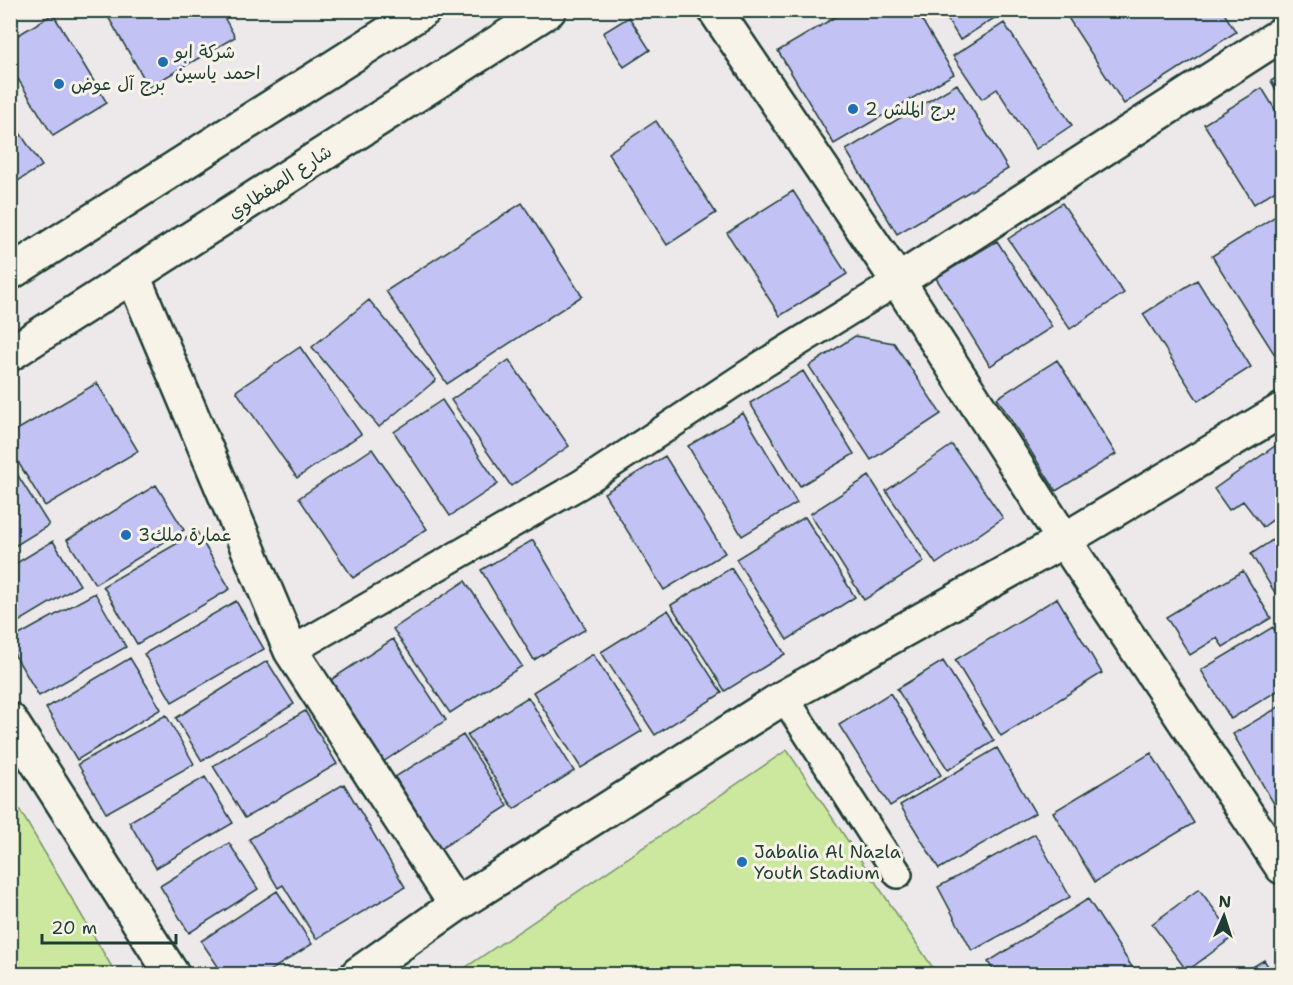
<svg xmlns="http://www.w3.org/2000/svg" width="1293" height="985" font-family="'Shantell Sans','Playpen Sans Arabic',sans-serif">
	<rect width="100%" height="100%" fill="#ede9eb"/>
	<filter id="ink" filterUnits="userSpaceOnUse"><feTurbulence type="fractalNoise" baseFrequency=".0167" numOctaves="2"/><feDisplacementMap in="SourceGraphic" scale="12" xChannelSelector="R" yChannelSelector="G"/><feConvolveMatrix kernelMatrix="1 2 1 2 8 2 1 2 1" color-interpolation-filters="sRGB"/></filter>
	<g filter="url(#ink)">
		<!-- green -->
		<path fill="#cbe89e" stroke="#759269" stroke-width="1.5" d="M787,750L937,974H456Z
			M10,795H11L116,974H11Z"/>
		<!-- building -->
		<path fill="#c3c2f5" stroke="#1f3d34" stroke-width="1.5" d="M104,10H220L235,37L149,87Z
			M847,10H916L954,74L834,144L778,51Z
			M942,10H1007L960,40Z
			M1063,10H1222L1236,32L1124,104Z
			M53,14L107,103L53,136L10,66V40Z
			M629,17L650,50L624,67L603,33Z
			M1004,23L1072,125L1036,149L997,89L982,99L953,56Z
			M1282,74V100L1271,81Z
			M957,84L1008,169L897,234L846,150Z
			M1262,88L1282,121V186L1254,204L1204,124Z
			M10,118L42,166L10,186Z
			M656,121L716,213L667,245L608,153Z
			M793,191L847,274L780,316L727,233Z
			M522,203L582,296L447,384L386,291Z
			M1062,203L1124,293L1070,329L1008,239Z
			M1282,212V350L1275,355L1212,256Z
			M997,241L1052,327L990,366L936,278Z
			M1197,280L1251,367L1198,401L1143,314Z
			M369,300L436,380L379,427L312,347Z
			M855,336L894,343L941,414L871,460L809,366Z
			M300,347L361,434L297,478L236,391Z
			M509,360L569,446L511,486L451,400Z
			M1057,360L1116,454L1056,491L997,398Z
			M803,371L854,454L800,486L750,403Z
			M97,383L138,451L45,506L10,449V434Z
			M442,400L498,484L450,516L394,432Z
			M743,413L797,503L742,536L688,446Z
			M1282,441V513L1263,527L1243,501L1229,510L1214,489Z
			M952,445L1003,518L936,564L886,491Z
			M372,449L427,529L353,578L299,498Z
			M665,456L725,553L664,590L604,493Z
			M10,463L49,525L10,549Z
			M869,476L924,562L864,600L810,514Z
			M156,485L184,530L95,584L67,540Z
			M805,517L855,597L787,640L736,559Z
			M197,532L230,589L137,644L103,586Z
			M1282,534V604L1251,554Z
			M533,540L586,629L534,660L481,570Z
			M53,541L80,585L10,627V567Z
			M731,568L785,654L725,691L671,605Z
			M1243,571L1271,618L1223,647L1217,638L1190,655L1166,617Z
			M465,581L522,666L450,713L393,629Z
			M95,593L126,647L39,696L10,647V640Z
			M1057,598L1102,673L1001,736L955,660Z
			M236,601L264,649L172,702L144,654Z
			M668,610L722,693L655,735L601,652Z
			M1273,627L1282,644V688L1231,719L1201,670Z
			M393,639L446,720L383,762L329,681Z
			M593,654L642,731L581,768L533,692Z
			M130,658L161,709L77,760L46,708Z
			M267,661L294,704L202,761L176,718Z
			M943,661L994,741L948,770L897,689Z
			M890,693L941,775L890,806L839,725Z
			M528,697L574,771L514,809L467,735Z
			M1282,705V806L1277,809L1233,734Z
			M305,711L337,764L245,818L213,766Z
			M166,715L194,764L106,813L78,764Z
			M463,735L508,806L440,849L395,777Z
			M997,748L1035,813L939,869L900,805Z
			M1151,753L1194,823L1095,882L1053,812Z
			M205,777L233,823L156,868L129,822Z
			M344,784L405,887L316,939L283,885L278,888L249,839Z
			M1035,834L1070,897L972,951L938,887Z
			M229,843L258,889L189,933L160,886Z
			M1199,889L1234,936L1187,971L1152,924Z
			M277,891L312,944L265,974H223L201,941Z
			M1088,899L1134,970L1127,974H1091L1086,967L1074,974H996L988,962Z
			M1264,960L1273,974H1241Z"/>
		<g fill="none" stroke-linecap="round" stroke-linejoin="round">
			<defs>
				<path id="service" d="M291,651L581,484L760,366L898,281
					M784,697L898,874"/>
				<path id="minor" d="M715,10L898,281L1064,540L1282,867
					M133,276L291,651L456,905
					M898,281L1282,34
					M10,720L172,974
					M358,974L456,905L784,697L1064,540L1282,410"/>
				<path id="secondary" d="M10,273L424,10
					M10,354L549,10"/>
			</defs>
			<!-- service casing -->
			<use href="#service" stroke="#1f3d34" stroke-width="32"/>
			<!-- minor casing -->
			<use href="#minor" stroke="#1f3d34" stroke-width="38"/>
			<!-- secondary casing -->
			<use href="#secondary" stroke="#1f3d34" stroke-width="38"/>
			<!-- service -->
			<use href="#service" stroke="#f7f3e8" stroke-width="27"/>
			<!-- minor -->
			<use href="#minor" stroke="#f7f3e8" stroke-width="33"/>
			<!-- secondary -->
			<use href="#secondary" stroke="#f7f3e8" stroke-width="33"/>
		</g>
	</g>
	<!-- markers -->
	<g fill="#1f6fb2" stroke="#f7f3e8" stroke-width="2">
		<circle cx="163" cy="62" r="6"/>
		<circle cx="59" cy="84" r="6"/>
		<circle cx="853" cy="109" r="6"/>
		<circle cx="126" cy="535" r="6"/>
		<circle cx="742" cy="862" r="6"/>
	</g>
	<g text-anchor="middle" stroke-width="6" stroke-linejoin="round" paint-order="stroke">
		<!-- poi labels -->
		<g font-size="18" fill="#1f3d34" stroke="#f7f3e8" text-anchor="start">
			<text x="175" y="58">شركة ابو<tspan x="175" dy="21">احمد ياسين</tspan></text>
			<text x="71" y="90">برج آل عوض</text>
			<text x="865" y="115">برج الملش 2</text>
			<text x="138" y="541">عمارة ملك3</text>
			<text x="754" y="858">Jabalia Al Nazla<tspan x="754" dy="21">Youth Stadium</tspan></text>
		</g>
		<!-- street labels -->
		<g font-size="18" fill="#1f3d34" stroke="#f7f3e8">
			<text transform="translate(280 182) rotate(-33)" y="6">شارع الصفطاوي</text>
		</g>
	</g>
	<!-- margin -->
	<rect width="1293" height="985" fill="none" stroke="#f7f3e8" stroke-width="36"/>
	<rect x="18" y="18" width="1257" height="949" fill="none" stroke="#1f3d34" stroke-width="2" filter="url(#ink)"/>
	<!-- north arrow -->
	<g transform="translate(1224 916) rotate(3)" stroke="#f7f3e8" stroke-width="4.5" paint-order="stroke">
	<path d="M0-4.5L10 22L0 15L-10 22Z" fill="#1f3d34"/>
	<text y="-9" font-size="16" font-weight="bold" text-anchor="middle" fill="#1f3d34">N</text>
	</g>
	<!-- scale -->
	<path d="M42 934v9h134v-9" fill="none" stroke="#1f3d34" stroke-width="3"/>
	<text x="51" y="934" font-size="18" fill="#1f3d34" stroke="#f7f3e8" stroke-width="4.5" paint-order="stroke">20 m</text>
</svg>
